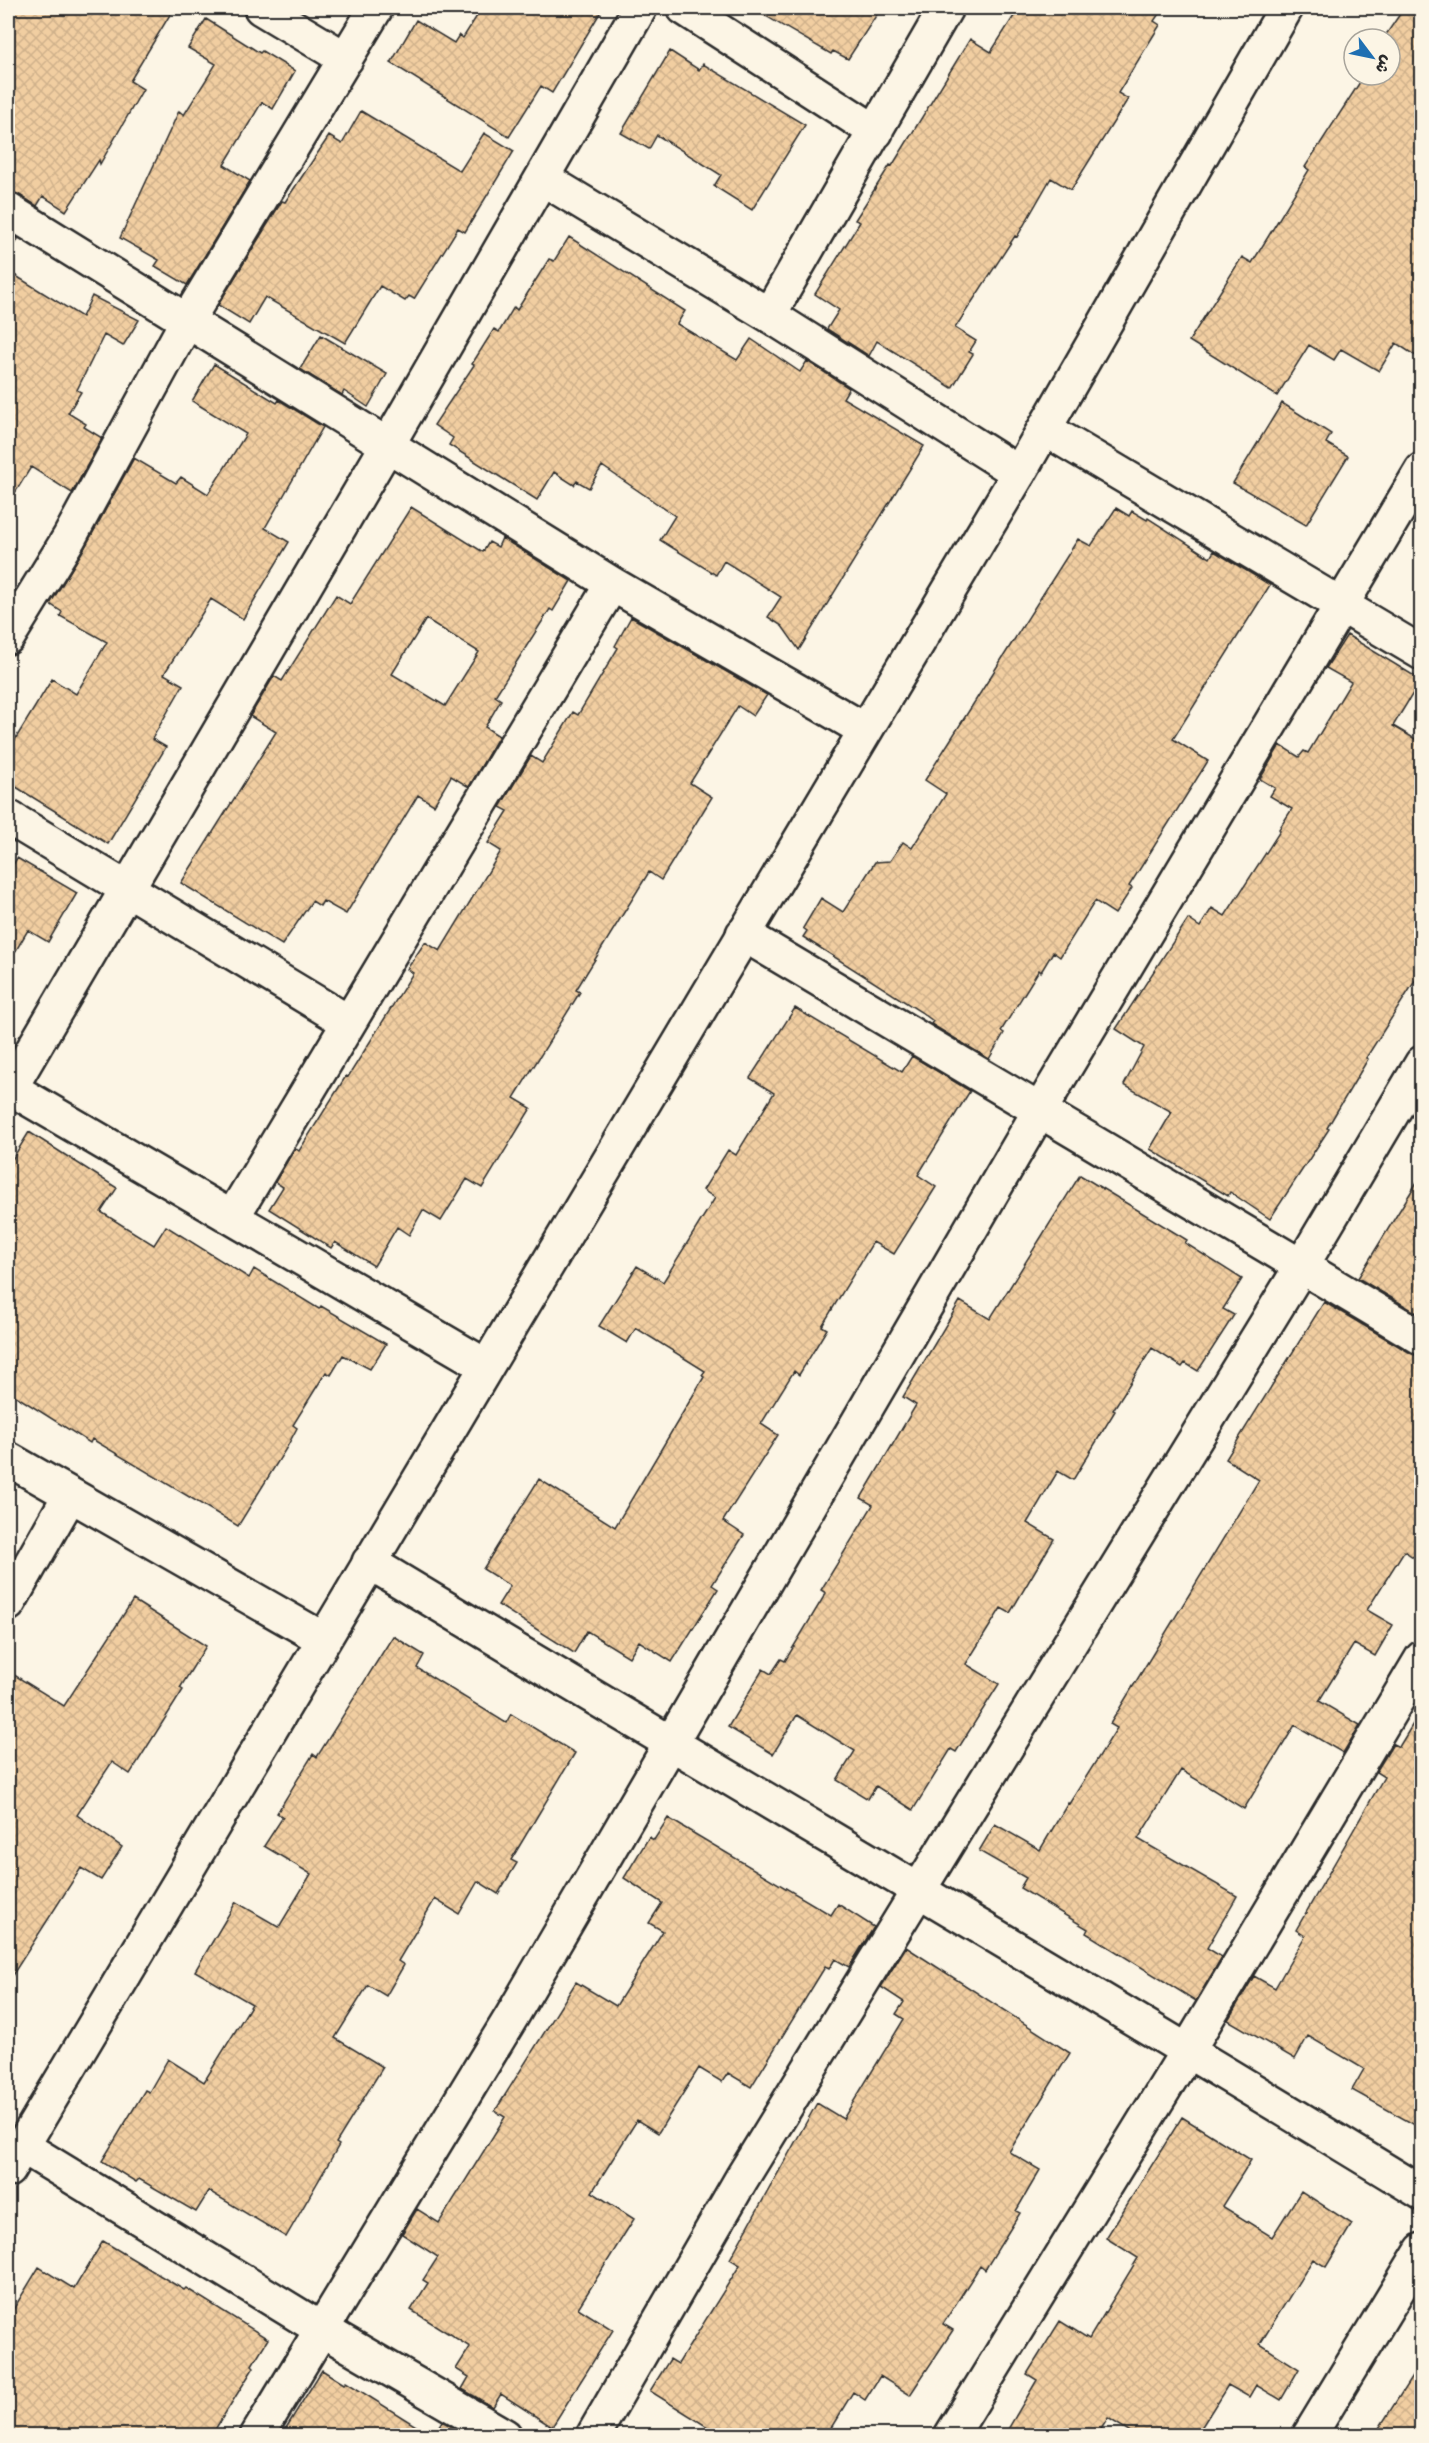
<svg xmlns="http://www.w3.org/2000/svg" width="1429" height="2443" font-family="Pangolin,'Playpen Sans Arabic',sans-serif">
	<defs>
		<pattern id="building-cross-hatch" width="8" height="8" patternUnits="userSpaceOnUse" patternTransform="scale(1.5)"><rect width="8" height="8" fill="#f1cea1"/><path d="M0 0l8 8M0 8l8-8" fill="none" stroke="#cfb18b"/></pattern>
	</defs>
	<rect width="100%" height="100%" fill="#fcf5e5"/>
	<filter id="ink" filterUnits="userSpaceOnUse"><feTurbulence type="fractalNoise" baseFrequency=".0167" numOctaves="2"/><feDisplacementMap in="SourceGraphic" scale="12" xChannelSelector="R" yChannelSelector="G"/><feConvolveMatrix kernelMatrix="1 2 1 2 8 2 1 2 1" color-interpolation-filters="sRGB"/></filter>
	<g filter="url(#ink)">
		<!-- building -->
		<path fill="url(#building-cross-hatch)" stroke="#2b2b2b" stroke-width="1.5" fill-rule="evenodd" d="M8,8H174L130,81L143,89L100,164L99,160L66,211L43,196L37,206L18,194L8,191Z
			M482,8H603L552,93L541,86L509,137L391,63L416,20L454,43L459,35L463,38Z
			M752,8H881L848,59L833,51L831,54Z
			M1019,8H1163L1154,21L1160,25L1118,93L1128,99L1071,190L1051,178L1017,237L1015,236L955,328L976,341L969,352L973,354L952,388L877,341L869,356L827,329L839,310L815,294L860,222L855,220L890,165L892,166L970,39L991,52Z
			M1404,8H1422V360L1396,343L1379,371L1341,349L1334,360L1309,345L1277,396L1189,341L1242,257L1252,263L1309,170L1305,167L1362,79L1358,77L1359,75H1390V39H1383Z
			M206,19L260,53L262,51L295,71L273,109L262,102L224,165L250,181L187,285L155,266L159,260L120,238L179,111L184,115L216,64L188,48Z
			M670,51L699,70L703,64L805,125L752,210L714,186L721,175L657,135L649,149L621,133Z
			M361,111L460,171L484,133L514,151L465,232L458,228L414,299L409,296L405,301L380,286L345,343L265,297L249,324L218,305L282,201L285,202L329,136L342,144Z
			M8,232L18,239L8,258Z
			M569,237L685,311L677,324L737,360L751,339L800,372L807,361L849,388L843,398L924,446L799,650L782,626L768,617L781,597L724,561L716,575L660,540L675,516L602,466L589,488L577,481L574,485L554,472L537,500L449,445L453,438L434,425L474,365L472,364L494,329L499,332L514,307L517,310L549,259L554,261Z
			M8,271L82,317L92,296L139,320L123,346L104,335L77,390L81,392L68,413L86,424L84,427L102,438L72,493L31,467L8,504Z
			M321,335L387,374L368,407L344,391L342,395L300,369Z
			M214,364L277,403L279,400L323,427L265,528L289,542L243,619L211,599L164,674L183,685L152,739L166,747L108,844L8,782V751L52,679L76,694L107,642L60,616L62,612L50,604L85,547L134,458L176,483L181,477L208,494L246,434L192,401Z
			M1282,403L1331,434L1326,443L1348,456L1306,525L1233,483Z
			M411,507L483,552L489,542L498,547L502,538L571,581L553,611L550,609L495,696L501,700L485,727L499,736L469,787L451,776L434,805L418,795L346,914L323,901L320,906L312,901L282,945L181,883L276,732L250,716L274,676L282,681L336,595L350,604ZM426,619L479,652L445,706L392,674Z
			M1116,508L1129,516L1132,511L1147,520L1148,518L1210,558L1214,551L1270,585L1173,739L1208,761L1129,886L1132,888L1115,914L1095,901L1060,957L1053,952L1041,972L1039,970L1001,1031L1004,1033L989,1059L931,1024L933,1021L921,1012L803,937L807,931L803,928L821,898L843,912L875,862L890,861L903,842L912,848L946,794L925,780L1078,539L1091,546Z
			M631,617L767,695L753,716L738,706L690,783L712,797L661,880L649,872L576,990L580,992L514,1098L531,1108L482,1188L467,1179L441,1221L423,1210L409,1235L397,1227L374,1266L335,1242L331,1248L269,1209L283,1187L275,1182L295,1148L299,1151L346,1076L348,1077L413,973L407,969L425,942L440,951L501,851L488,843L508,811L500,807L531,756L542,763L573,712L578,715L618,648L615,646Z
			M1347,635L1421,680L1393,726L1422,743V970L1366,1058L1368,1059L1327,1128L1329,1129L1270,1219L1230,1192L1228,1196L1150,1149L1172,1112L1124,1085L1144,1047L1116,1029L1188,919L1200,927L1212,908L1225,916L1280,831L1279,829L1292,809L1270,796L1275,788L1260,779L1280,745L1299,757L1304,751L1308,753L1351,682L1326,668Z
			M17,858L77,893L48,942L28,930L8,964V874Z
			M795,1008L902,1072L912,1056L970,1091L918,1175L936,1187L894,1254L873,1242L822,1326L827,1329L799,1375L794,1371L761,1424L778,1435L723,1521L744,1535L712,1585L718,1589L672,1662L639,1641L629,1657L587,1631L574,1653L498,1605L510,1586L483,1569L539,1479L615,1527L704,1377L702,1375L705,1371L636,1328L627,1343L599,1326L637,1266L663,1282L715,1198L703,1190L728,1150L736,1155L774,1093L750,1078Z
			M29,1132L117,1188L101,1212L154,1245L166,1226L249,1278L254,1269L319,1309L321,1306L386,1344L370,1369L343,1355L331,1375L326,1372L293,1425L297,1428L287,1447L238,1526L92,1439L90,1443L8,1391V1166Z
			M1422,1174V1316L1358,1278Z
			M1080,1175L1187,1240L1185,1243L1242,1279L1223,1309L1234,1315L1198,1371L1185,1363L1182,1367L1152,1348L1113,1410L1115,1411L1073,1480L1058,1471L1027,1523L1054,1539L1010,1613L1001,1608L966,1664L999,1684L956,1752L951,1749L913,1810L876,1786L868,1799L837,1780L855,1751L797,1715L773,1754L728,1727L763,1669L771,1674L781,1659L785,1661L826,1593L821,1590L873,1505L861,1498L916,1405L903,1397L960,1301L990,1319Z
			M1324,1302L1412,1354L1422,1357V1563L1404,1551L1367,1610L1393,1625L1375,1656L1354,1644L1319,1701L1360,1725L1343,1753L1295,1725L1244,1809L1181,1770L1138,1839L1237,1896L1207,1948L1222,1957L1196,2001L1086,1933L1088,1929L1020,1888L1026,1878L979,1851L995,1824L1040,1850L1068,1803L1069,1804L1117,1728L1110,1724L1259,1480L1226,1459Z
			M133,1600L206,1646L180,1688L183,1690L130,1774L112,1762L77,1815L122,1847L101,1880L81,1868L8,1982V1671L64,1706Z
			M393,1636L424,1655L417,1668L506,1723L511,1714L575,1753L511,1860L517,1863L498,1894L478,1881L459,1914L435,1899L398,1961L404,1965L386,1996L368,1985L335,2038L383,2067L336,2143L339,2145L286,2237L209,2191L196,2212L139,2179L136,2182L102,2161L145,2090L149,2092L168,2059L204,2082L252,2004L195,1971L236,1902L279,1927L311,1874L264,1846L283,1817L277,1813L313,1754L317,1757Z
			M1422,1709V2129L1352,2090L1364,2069L1308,2036L1295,2059L1228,2020L1254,1976L1275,1988L1305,1936L1296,1930L1384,1777L1376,1772L1393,1744L1399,1747Z
			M668,1818L831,1915L838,1904L874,1927L849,1967L835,1959L829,1969L825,1967L751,2087L728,2073L722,2082L699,2068L658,2133L637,2120L592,2192L634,2219L578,2308L613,2330L552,2427L501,2394L493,2407L462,2389L469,2377L456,2369L470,2347L411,2310L428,2283L423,2280L438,2257L402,2234L417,2209L439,2223L505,2117L495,2111L576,1982L616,2006L663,1931L649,1923L662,1903L624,1878L649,1837L654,1840Z
			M906,1947L1070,2053L1009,2152L1040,2170L1016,2211L1020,2213L985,2270L980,2266L943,2324L953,2330L910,2395L880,2376L865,2400L853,2392L826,2436H722L650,2391L670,2359L678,2364L740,2265L730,2259L817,2103L843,2119L904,2019L896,2014L904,2002L881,1987Z
			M1182,2117L1251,2160L1222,2206L1272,2237L1301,2191L1352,2224L1326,2267L1313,2259L1260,2344L1299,2369L1281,2400L1256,2385L1249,2397L1228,2385L1196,2436H1137L1108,2418L1097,2436H1004L1037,2380L1027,2374L1060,2321L1089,2339L1138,2258L1106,2238Z
			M103,2241L184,2290L186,2288L268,2339L252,2365L254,2367L211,2436H8V2318L39,2267L74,2289Z
			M1422,2361V2436H1374Z
			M322,2370L344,2384L346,2382L432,2436H281Z
			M442,2421L467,2436H433Z"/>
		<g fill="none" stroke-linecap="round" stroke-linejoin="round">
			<defs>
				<path id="minor" d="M261,8L346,59
					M684,8L876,132
					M542,178L769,315L1019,473
					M8,210L612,584L865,730
					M769,315L946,8
					M1045,429L1422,653
					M8,637L69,538L187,321L376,8
					M8,817L348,1022
					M743,934L1422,1338
					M10,1088L486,1366
					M8,1092L387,446L640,8
					M233,1216L612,584
					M8,1459L323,1639
					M369,1562C719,1774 1073,1979 1422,2193
					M8,1604L70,1495
					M22,2146L321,2329L505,2436
					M257,2436L512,2016L1040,1110L1422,470
					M593,2436L742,2178L1301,1267L1422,1063
					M951,2436L1188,2050L1422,1658
					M1309,2436L1422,2250"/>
				<path id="tertiary" d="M8,2170L1019,473L1286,8"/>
			</defs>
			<!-- minor casing -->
			<use href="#minor" stroke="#2b2b2b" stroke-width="38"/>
			<!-- tertiary casing -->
			<use href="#tertiary" stroke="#2b2b2b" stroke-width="38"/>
			<!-- minor -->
			<use href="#minor" stroke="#fcf5e5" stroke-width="33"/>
			<!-- tertiary -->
			<use href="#tertiary" stroke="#fcf5e5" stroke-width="33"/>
		</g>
	</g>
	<!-- margin -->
	<rect width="1429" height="2443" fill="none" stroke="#fcf5e5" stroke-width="30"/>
	<rect x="15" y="15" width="1399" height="2413" fill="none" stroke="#2b2b2b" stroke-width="2" filter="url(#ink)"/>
	<!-- north arrow -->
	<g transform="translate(1372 57) rotate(122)"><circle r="28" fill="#fcf5e5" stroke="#a8a49b" stroke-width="1.5"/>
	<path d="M0-4.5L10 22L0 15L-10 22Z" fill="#1f6fb2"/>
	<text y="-9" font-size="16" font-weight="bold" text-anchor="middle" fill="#2b2b2b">ش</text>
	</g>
</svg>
